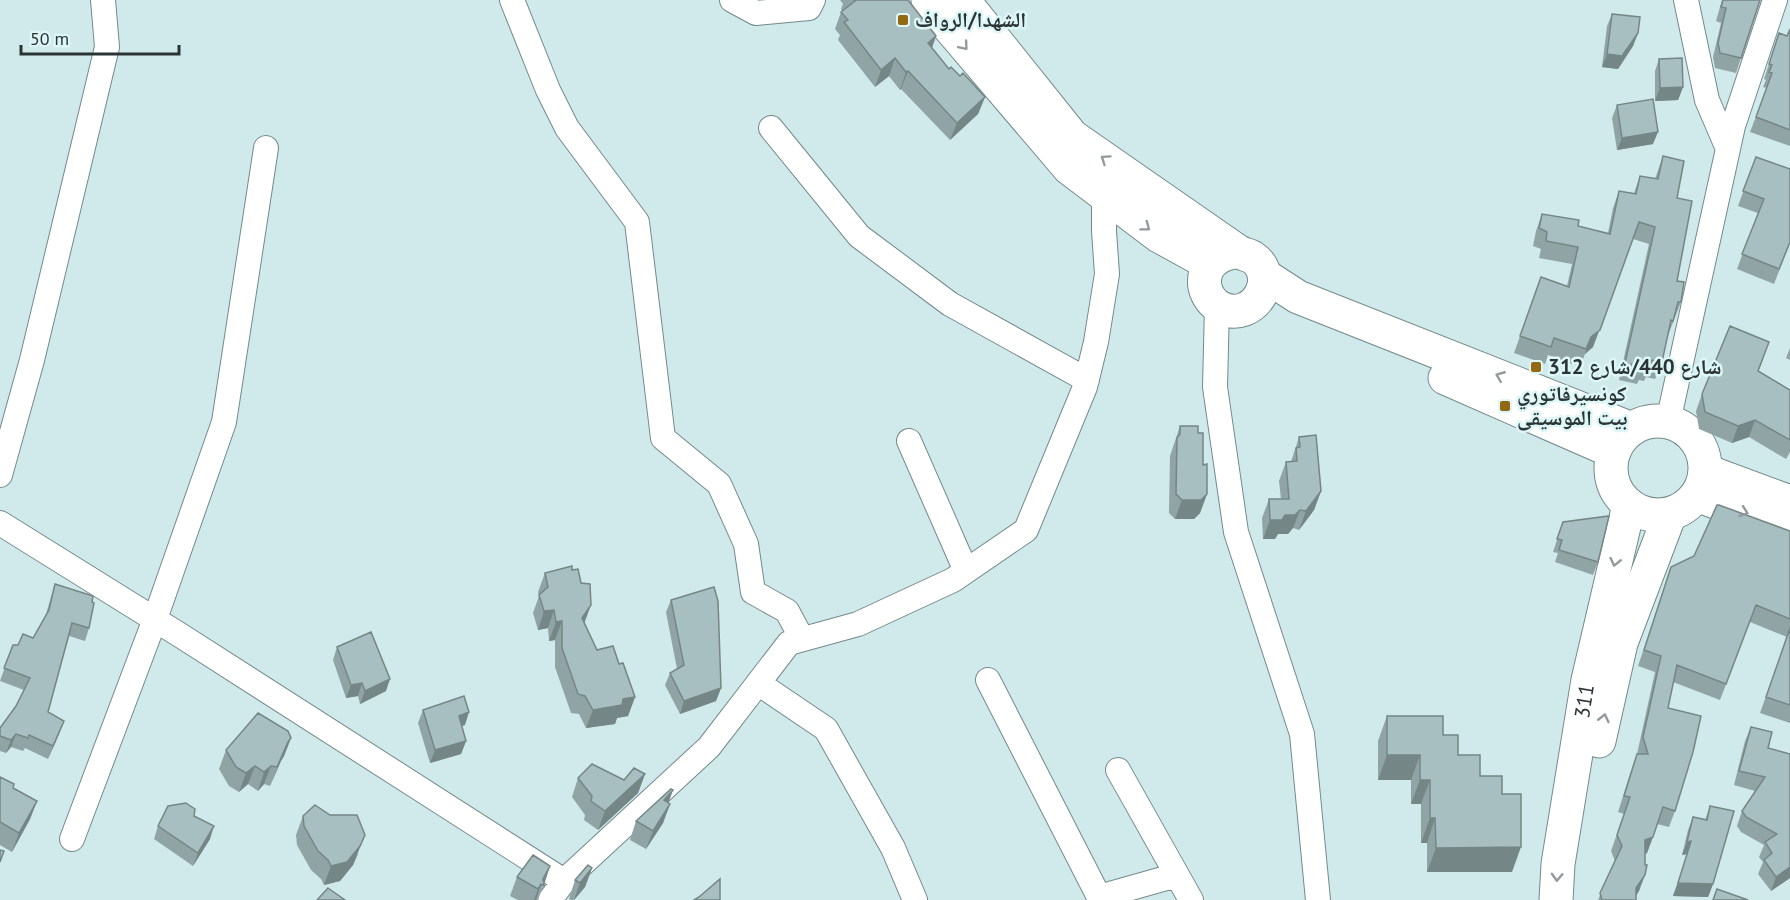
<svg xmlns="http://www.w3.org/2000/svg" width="1790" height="900" font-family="'PT Sans','Noto Naskh Arabic',sans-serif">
	<rect width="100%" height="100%" fill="#d0e9ea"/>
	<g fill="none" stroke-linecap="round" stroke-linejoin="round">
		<defs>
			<path id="street" d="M512,0L548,90L567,128L637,222L663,438L719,484L746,544L753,592L787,611L802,639
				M732,0L756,13L809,8L813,0
				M1686,0L1707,100L1728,149
				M771,128L859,236L950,304L1087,380
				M1217,306L1215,387L1236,532L1302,734L1318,900
				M1668,422L1733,126L1775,0
				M909,441L966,571
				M0,475L32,360L107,47L103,0
				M0,523L183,637L564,881
				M988,680L1099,897L1177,875
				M758,683L826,729L893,848L915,900
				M1118,770L1191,900
				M72,839L155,619L224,422L266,148
				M550,900L564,881L709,747L789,643L858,624L953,580L1026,530L1085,387L1096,342L1107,274L1104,231V195"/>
			<g id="secondary">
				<path d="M928,0L942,19L1069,168L1159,236L1210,264"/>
				<path d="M963,0L1072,136L1239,252C1243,254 1248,255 1252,257C1282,277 1253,324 1221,308C1213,304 1207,296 1205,287C1201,265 1220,252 1239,252"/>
				<path d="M1264,275L1298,297L1632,429"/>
				<path d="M1445,378L1614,452"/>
				<circle cx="1658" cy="468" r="47"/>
				<path d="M1706,471L1790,502"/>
				<path d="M1697,495L1790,530"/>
				<path d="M1599,741L1621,643L1670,514"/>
				<path id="s1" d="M1556,900L1558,864L1588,680L1629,505"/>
			</g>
		</defs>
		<!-- street casing -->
		<use href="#street" stroke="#738a8b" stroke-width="26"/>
		<!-- secondary casing -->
		<use href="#secondary" stroke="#738a8b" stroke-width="35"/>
		<!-- street -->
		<use href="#street" stroke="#fff" stroke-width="24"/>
		<!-- secondary -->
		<use href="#secondary" stroke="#fff" stroke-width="33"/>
	</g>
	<!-- wall -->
	<path fill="#90a4a5" d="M840,0H908L936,36L932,48L949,69L960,76L985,97L978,114L950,140L901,89L900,90L889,76L875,87L838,40L840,35L835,29L841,12L842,11L841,9L843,4Z
		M1722,0H1760L1736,73L1715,68L1713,57L1721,23L1716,21Z
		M1612,14L1638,33L1633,46L1618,69L1602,67L1607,26Z
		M1790,29V146L1750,132L1767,88L1763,87L1766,80L1764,79L1779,33L1787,36Z
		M1659,59L1683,87L1678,100L1655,101V71Z
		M1617,105L1653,144L1617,150L1612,118Z
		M1663,156L1677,198V281L1681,302L1667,338L1662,362L1655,379L1646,377L1644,381L1639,380L1637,384L1619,380L1649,244L1633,239L1593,347L1585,354L1580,367L1548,355L1545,364L1514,353L1541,277L1567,286L1572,264L1539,258L1541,249L1533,246L1536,231L1542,214L1578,226L1608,233L1613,208L1619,191L1634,193L1640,176L1655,179Z
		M1756,157L1790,243L1774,284L1737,269L1758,213L1738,206Z
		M1790,348V360L1786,358Z
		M1763,360L1758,371L1790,390V452L1786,459L1749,437L1732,443L1699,429L1696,411L1702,394Z
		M1180,426L1198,433L1207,494L1200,513L1194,519H1175L1169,513L1170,456Z
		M1299,437L1321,491L1314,510L1299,530L1293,528L1288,534H1278L1275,539H1263L1262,518L1269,499H1281L1279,481L1286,462H1291Z
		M1563,522L1598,562L1593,575L1555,562L1558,553L1553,552Z
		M1790,531V723L1760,713L1787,637L1750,622L1720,700L1673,682L1668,708L1675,811L1669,827L1657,824L1647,853L1645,854L1639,891L1636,896V900H1598L1615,861L1611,851L1624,814L1618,812L1631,771L1637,754L1655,672L1638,666L1671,567Z
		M572,570L584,623L597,650L619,664L635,697L628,716L617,718L615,724L586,728L579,714L571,713L555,667V640L549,641L548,628L538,630L533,613L539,596L538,592L545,573Z
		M55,584L92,602L89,628L85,641L69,636L48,712L59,734L48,759L25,748L23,751L11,747L6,753L0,751V728L16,706L24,690L0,681L13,645H18L33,638L46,614L51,597Z
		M671,600L721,688L716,701L680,714L665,685L670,673L677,669L666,612Z
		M337,647L386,691L360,704L358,696L346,698L333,660Z
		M423,710L465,725L461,726L466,741L461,754L430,763L418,723Z
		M1387,716L1443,735L1458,755L1502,794L1512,872H1427V843H1421V804H1411V780H1378V741Z
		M1751,727L1768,748L1790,878L1771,891L1758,874L1763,862L1759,857L1764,845L1741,832L1737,826L1742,811L1755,791L1734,785L1745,741Z
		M291,738L284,756L281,761L270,786L264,784L258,791L248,784L239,792L229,786L219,769L226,750Z
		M645,774L638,793L598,830L584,820L585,815L572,797L578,778L624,780Z
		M0,777L13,788L37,801L30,819L12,852L0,845Z
		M673,790L668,803L670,804L663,823L646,849L630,840L636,821Z
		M1710,806L1713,884L1708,897L1673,896L1687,854L1682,855L1688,830L1693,817L1705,820Z
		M194,816L210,839L193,866L154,839L158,826Z
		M303,816L358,854L353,865L340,881L324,885L321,879L311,870L297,845L296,835Z
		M550,866L538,900H518L510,896L517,877Z
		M592,868L585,887L574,900H571L569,899L575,880Z"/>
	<!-- shaded-wall -->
	<path fill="#758686" d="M1638,33L1633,46L1618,69L1602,67L1607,54Z
		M936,36L930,53L928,43Z
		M895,58L889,76L875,87L881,70Z
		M908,71L901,89L900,90L906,72Z
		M1683,87L1678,100L1655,101L1660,88Z
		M985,97L978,114L950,140L957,123Z
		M1658,132L1653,144L1617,150L1622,138Z
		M1639,222L1593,347L1585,354L1591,337Z
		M1755,420L1749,437L1732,443L1738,426Z
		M1321,491L1314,510L1299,530L1306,511Z
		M1207,494L1200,513L1194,519H1175L1182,500Z
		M1300,510L1293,528L1288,534H1278L1275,539H1263L1270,520Z
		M591,605L584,624L582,618Z
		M554,610L548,628L538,630L544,611Z
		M562,621L555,640L549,641L556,622Z
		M390,679L386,691L360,704L365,691Z
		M362,683L358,696L346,698L351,685Z
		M721,688L716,701L680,714L684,701Z
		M635,697L628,716L617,718L615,724L586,728L593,710L623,699Z
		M469,712L465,725L454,729L459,716Z
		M64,721L59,734L48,759L53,746Z
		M16,734L11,747L6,753L11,740Z
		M291,738L284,756L281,761L270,786L288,742Z
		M466,741L461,754L430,763L435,750Z
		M1387,755H1420L1411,780H1378Z
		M255,766L248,784L239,792L246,773Z
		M271,766L264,784L258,791L264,772Z
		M645,774L638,793L598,830L605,811Z
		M1420,780H1430L1421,804H1411Z
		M673,790L666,809L664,800Z
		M37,801L30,819L12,852L19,833Z
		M670,804L663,823L646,849L653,831Z
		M1430,818H1435L1427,843H1421Z
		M214,826L210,839L193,866L198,853Z
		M365,835L353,865L340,881L324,885L331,866Z
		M1653,837L1647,853L1639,856L1645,840Z
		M1691,841L1687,854L1682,855L1687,842Z
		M1521,847L1512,872H1427L1436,848Z
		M550,866L544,885L541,884L536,900H534L538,889Z
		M1790,867V878L1771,891L1776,877Z
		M592,868L585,887L574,900L580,883Z
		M1645,875L1639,891L1633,900L1636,888Z
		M1678,883L1713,884L1708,897L1673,896Z"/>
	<!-- building -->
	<path fill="#a7bfc0" stroke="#758686" stroke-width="1.5" d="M854,0H908L936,36L928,43L949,69L951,67L960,76L963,73L985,97L957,123L908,71L906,72L895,58L881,70L844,22L848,20L841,12L855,1Z
		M1723,0H1760L1741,58L1720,53L1718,43L1726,8L1721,7Z
		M1612,14L1640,17L1638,33L1622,56L1607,54Z
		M1790,29V130L1756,117L1772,73L1769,72L1772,65L1769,64L1779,33L1787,36Z
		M1682,58L1683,87L1660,88L1659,59Z
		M1653,99L1658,132L1622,138L1617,105Z
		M1663,156L1684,161L1677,198L1692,201L1677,281L1684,282L1681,302H1678L1673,321L1671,320L1662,362L1651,360L1650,364L1644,362L1643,367L1625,363L1655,227L1639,222L1600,330L1591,337L1586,349L1554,338L1551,347L1520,336L1541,277L1569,287L1578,247L1546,241L1547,232L1539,228L1542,214L1579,220L1578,226L1610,234L1619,191L1636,194L1640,176L1658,179Z
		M1756,157L1790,169V242L1779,269L1742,254L1764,199L1743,191Z
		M1730,326L1769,342L1758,371L1790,390V440L1755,420L1738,426L1705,412L1702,394Z
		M1180,426H1198V433H1203V465L1207,464V494L1201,500H1182L1176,494L1177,438L1180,434Z
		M1316,435L1321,491L1306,511L1300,510L1295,515H1285L1282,520H1270L1269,499H1289L1286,462L1297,461L1296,448L1300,447L1299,437Z
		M1717,505H1719L1790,531V619L1756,605L1726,684L1677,665L1668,708L1701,716L1693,752L1675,811L1663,807L1653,837L1645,840V865H1647L1645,875L1636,888V900H1602L1600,893L1622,846L1617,835L1630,797L1624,796L1637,754H1648L1643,737L1661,656L1644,650L1671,567L1694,556Z
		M1609,516L1598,562L1559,550L1562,540L1557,539L1563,522Z
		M572,566V570L578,569L581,583L590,584L591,605L582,618L597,650L613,646L619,664L623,663L635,697L623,699L622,705L593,710L585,696L578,694L562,648V621L556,622L554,610L544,611L539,595L548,587L545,573Z
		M55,584L93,596L92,602L94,603L89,628L72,623L48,712L64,721L53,746L29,735L28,738L16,734L11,740L0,736V728L16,706L30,678L4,668L13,645H18L23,634L33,638L49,610Z
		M714,587L718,601L721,688L684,701L670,673L684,665L671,600Z
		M1790,628V705L1766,697Z
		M371,632L390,679L365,691L362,683L351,685L337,647Z
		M464,696L469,712L459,716L466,741L435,750L423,710Z
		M258,713L288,731L291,738L288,742L277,767L271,766L264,772L255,766L246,773L236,767L226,750Z
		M1387,716H1443V735H1458V755H1480V776H1502V794H1521V847L1436,848L1435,818H1430V780H1420V755H1387Z
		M1751,727L1772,732L1768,748L1790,754V867L1776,877L1764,860L1772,853L1765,842L1777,834L1746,817L1742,811L1765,777L1739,771Z
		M592,764L624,780L634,768L645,774L605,811L591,801L592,796L578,778Z
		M0,777L14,784L13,788L37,801L19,833L0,822Z
		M671,789L673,790L664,800L670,804L653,831L636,821Z
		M186,803L195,809L194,816L214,826L198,853L158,826L168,806Z
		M315,805L330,815H357L365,835L360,846L347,862L331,866L328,860L318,851L304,826L303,816Z
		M1710,806L1734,811L1713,884L1678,883L1691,841L1687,842L1693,817L1707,820Z
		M0,850L4,851L0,862Z
		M533,855L550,866L543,879L544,886L541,884L538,889L517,877Z
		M588,865L592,868L580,883L575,880Z
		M720,879V900H694L699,897Z
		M328,888L345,900H317Z
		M1717,889L1748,900H1713Z"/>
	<!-- one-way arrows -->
	<defs><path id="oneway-chevron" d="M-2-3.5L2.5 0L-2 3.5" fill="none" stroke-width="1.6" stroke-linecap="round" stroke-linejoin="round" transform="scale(1.5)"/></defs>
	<g stroke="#949a9a">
		<use href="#oneway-chevron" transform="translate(964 46) rotate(50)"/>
		<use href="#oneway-chevron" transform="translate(1105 159) rotate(-145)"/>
		<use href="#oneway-chevron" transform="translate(1146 227) rotate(37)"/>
		<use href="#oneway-chevron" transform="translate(1500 376) rotate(-158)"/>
		<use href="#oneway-chevron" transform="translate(1744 512) rotate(20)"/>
		<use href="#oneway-chevron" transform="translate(1615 562) rotate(103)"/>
		<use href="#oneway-chevron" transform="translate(1604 718) rotate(-77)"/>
		<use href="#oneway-chevron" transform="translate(1557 877) rotate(92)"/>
	</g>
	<!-- markers -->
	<g fill="#926912" stroke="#ddf6f7" stroke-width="2">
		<rect x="897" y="14" width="12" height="12" rx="3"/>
		<rect x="1530" y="361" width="12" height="12" rx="3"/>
		<rect x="1499" y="400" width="12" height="12" rx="3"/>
	</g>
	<g text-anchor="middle" stroke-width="5" stroke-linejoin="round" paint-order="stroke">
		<!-- poi labels -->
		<g font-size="21" font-weight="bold" fill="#2a3434" stroke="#ddf6f7" text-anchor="start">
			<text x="915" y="27">الشهدا/الرواف</text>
			<text x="1548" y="374">شارع 440/شارع 312</text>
			<text x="1517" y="401">كونسيرفاتوري<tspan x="1517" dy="24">بيت الموسيقى</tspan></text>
		</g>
		<!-- street labels -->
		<g font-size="21" fill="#2a3434" stroke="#ddf6f7">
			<text dy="7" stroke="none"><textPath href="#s1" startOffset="201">311</textPath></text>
		</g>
	</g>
	<!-- scale -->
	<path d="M21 45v9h158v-9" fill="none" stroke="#2a3434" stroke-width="3"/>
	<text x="30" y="45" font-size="18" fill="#2a3434" stroke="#ddf6f7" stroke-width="4.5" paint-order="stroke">50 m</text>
</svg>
